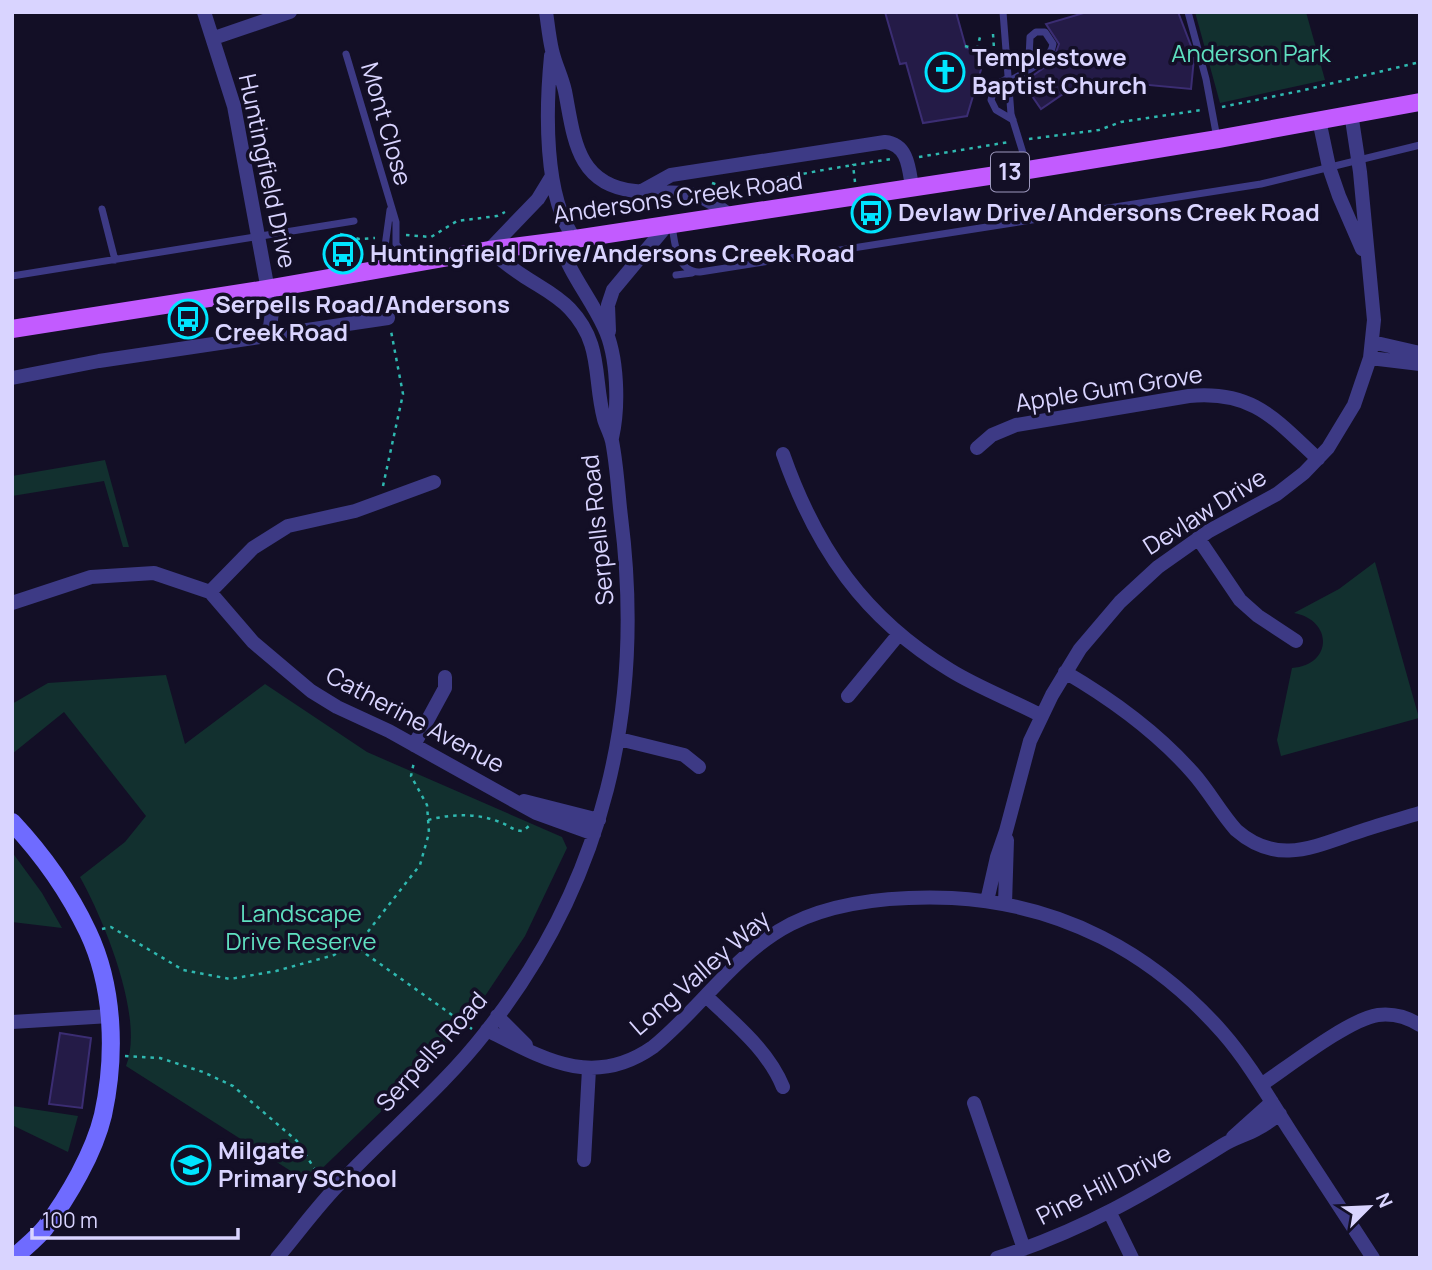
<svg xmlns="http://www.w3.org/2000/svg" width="1432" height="1270" font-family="Manrope,sans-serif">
	<rect width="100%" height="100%" fill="#130f26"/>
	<!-- green -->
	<path fill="#12302f" d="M1195,12H1306L1325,80L1220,103Z
		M105,460L129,547H123L104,481L12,496V476Z
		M1375,562L1419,718L1281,756L1277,740L1292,668C1333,665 1333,620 1294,613L1339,589Z
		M166,675L185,744L265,684L367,752L562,837L567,848L525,936L475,1011L418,1076L308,1182L126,1066C145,1019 104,920 80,877L125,842L146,816L64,712L12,754V704L48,683Z
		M12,852L42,893L62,928L12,922Z
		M12,1106L78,1116L68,1152L12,1125Z"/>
	<!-- building -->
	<path fill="#241b47" stroke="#3b2d73" stroke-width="2" d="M885,12H956L966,48L986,53L967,116L923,123L906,63L900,64Z
		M1087,12H1178L1191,46V58H1194L1191,89L1085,79L1041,109L1030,93L1038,88L1031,77L1056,59L1055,55L1059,44L1046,24Z
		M60,1033L91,1038L82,1108L49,1104Z"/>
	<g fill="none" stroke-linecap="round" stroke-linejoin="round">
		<!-- path -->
		<path stroke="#2fb8b0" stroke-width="2.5" stroke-dasharray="3.5 5" stroke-linecap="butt" d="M993,34L995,63
			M965,46L989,53L991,67
			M977,49L981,33
			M1222,107L1300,91L1420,62
			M1029,139L1099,130L1121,122L1202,110
			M919,157L1009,142
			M855,182L853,165L891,159
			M712,183C741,194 770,181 798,175C816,171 835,168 853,165
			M340,234L359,239L375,238
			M406,235L431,237L457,221L497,216L505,212
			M383,486L403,394L391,331
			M428,820C451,814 475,813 497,821C508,824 512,831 523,831L529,826
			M102,929L111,927L183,970L230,979L276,971L334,955L366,934L420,865L429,833L427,805L411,776L414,762
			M355,941L366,954L472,1029
			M125,1056L160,1058L203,1072L233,1086L297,1141L319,1176"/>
		<!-- lane -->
		<path stroke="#3d3a85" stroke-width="7" d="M1003,12L1011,114L1028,169
			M1188,12L1206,79L1217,138
			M346,54L396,222V244L409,261
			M1008,78L995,85L991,100L996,110L1013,120
			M1008,82C1022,73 1051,62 1053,44L1045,32H1036L1030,37L1029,58L1026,71
			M102,209L115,260
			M672,224C674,242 677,273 700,272L1261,184L1420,145
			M382,268L390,210
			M676,275L692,273
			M12,276L354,221"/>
		<!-- street -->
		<path stroke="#3d3a85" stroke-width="14" d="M204,12L234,106L272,312L270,327L261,337
			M546,12C548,25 549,37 552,50C555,64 562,77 565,91C574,137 576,185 635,191C682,197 687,182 731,216
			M214,38L290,12
			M551,56C546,107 543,197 575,239
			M1319,120L1329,167L1339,196L1362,249
			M642,191L671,175L885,142C908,144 909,169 912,187
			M559,241C569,273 590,297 604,327C618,356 619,407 612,438
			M609,331L608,305L613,290L668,224
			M1372,342L1420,353
			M1370,358L1420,364
			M12,378L99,361L388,318
			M977,448L992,435L1016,425L1189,396C1253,390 1275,419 1318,459
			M783,454C816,548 864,618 950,670C979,688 1012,700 1042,716
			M1198,538L1240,600L1258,616L1296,641
			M210,592L253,548L288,526L355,511L434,482
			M12,603L91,577L154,573L210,592L253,642L311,691L337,707L389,731L536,813L594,834
			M1065,672C1113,700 1156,731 1193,773C1209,791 1220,812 1236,830C1275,864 1309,849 1352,834C1374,826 1397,820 1420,813
			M848,696L899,634
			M619,739L684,755L699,767
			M414,745L445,688V677
			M524,801L599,820
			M987,901L997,857L1006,831L1030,741L1052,695L1080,649L1120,602L1158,567L1209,531L1277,494L1304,473L1328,448L1354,405L1370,358L1374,320L1360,172L1351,113
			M1005,904L1007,840
			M706,996C735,1024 768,1050 783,1087
			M497,1016L526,1045
			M12,1022L110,1016
			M487,1030C544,1059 593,1089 653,1047C700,1009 736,952 791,924C839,900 899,896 952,898C1061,904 1152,952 1223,1033C1250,1064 1270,1100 1292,1134C1319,1175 1346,1216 1373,1258
			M1261,1085C1288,1067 1349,1019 1378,1015C1394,1013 1407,1017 1420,1025
			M974,1103L1024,1249
			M1233,1137L1272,1102
			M584,1160L589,1069
			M1110,1213L1132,1258
			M277,1258C299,1232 318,1205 342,1181C389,1131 443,1087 485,1033C605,882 645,706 621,517C618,492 617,466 612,441C610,433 606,426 604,419C593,377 603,344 570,309C556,294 538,286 522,275C510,267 500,259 489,250L538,199L552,176
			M997,1258C1084,1230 1147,1193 1223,1145C1234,1138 1246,1135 1257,1129C1265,1125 1273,1119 1280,1114"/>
		<!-- secondary -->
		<path stroke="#6f6bff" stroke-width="18" d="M12,822C42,854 69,892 88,932C114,987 116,1055 103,1115C94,1153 68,1197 45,1228C36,1239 24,1248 14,1258"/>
		<!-- primary -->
		<path stroke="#c25bff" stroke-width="18" d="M12,329L267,289L489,250L575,239L1028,170L1218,139L1420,102"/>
	</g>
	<!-- icons -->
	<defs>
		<symbol id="church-ring" viewBox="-11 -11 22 22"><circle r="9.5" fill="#130f26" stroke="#00e5ff" stroke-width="1.5"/><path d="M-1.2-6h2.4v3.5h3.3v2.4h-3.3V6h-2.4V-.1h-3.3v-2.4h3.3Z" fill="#00e5ff"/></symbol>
		<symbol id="bus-ring" viewBox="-11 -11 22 22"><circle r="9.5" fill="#130f26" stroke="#00e5ff" stroke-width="1.5"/><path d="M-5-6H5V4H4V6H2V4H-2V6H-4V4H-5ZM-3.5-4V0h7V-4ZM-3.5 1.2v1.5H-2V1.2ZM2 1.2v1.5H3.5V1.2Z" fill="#00e5ff"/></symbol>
		<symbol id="school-ring" viewBox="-11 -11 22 22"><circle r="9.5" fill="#130f26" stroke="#00e5ff" stroke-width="1.5"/><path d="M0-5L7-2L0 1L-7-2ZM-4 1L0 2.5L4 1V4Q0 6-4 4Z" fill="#00e5ff"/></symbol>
	</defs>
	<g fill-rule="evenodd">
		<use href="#church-ring" x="923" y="50" width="44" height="44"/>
		<use href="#bus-ring" x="849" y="191" width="44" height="44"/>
		<use href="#bus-ring" x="321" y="232" width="44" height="44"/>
		<use href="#bus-ring" x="166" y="297" width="44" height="44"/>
		<use href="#school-ring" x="169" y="1143" width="44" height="44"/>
	</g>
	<g text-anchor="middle" stroke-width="7" stroke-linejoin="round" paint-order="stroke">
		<!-- shield labels -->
		<rect fill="#130f26" stroke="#9e99be" stroke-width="2" x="991" y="152.5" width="38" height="39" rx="5"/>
		<g font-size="23" font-weight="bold" fill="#d9d4ff">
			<text x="1010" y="180">13</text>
		</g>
		<!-- park labels -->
		<g font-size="24" fill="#5fe0c0" stroke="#130f26">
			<text x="1251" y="62">Anderson Park</text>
			<text x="301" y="922">Landscape<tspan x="301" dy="28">Drive Reserve</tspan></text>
		</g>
		<!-- poi labels -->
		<g font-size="24" font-weight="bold" fill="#d9d4ff" stroke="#130f26" text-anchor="start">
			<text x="972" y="66">Templestowe<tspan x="972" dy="28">Baptist Church</tspan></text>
			<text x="898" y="221">Devlaw Drive/Andersons Creek Road</text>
			<text x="370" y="262">Huntingfield Drive/Andersons Creek Road</text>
			<text x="215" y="313">Serpells Road/Andersons<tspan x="215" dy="28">Creek Road</tspan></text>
			<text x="218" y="1159">Milgate<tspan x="218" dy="28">Primary SChool</tspan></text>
		</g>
		<!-- street labels -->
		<g font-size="24" fill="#d9d4ff" stroke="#130f26">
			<text transform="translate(386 124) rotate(74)" y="8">Mont Close</text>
			<text transform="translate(267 171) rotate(78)" y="8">Huntingfield Drive</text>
			<text transform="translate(678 198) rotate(-8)" y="8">Andersons Creek Road</text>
			<text transform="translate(1109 389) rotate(-9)" y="8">Apple Gum Grove</text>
			<text transform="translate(1205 512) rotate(-32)" y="8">Devlaw Drive</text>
			<text transform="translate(598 530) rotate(-96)" y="8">Serpells Road</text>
			<text transform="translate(415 720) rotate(28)" y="8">Catherine Avenue</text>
			<text transform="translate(700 973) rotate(-41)" y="8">Long Valley Way</text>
			<text transform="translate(432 1052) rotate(-48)" y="8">Serpells Road</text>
			<text transform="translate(1104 1185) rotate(-27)" y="8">Pine Hill Drive</text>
		</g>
	</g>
	<!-- border -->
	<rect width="1432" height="1270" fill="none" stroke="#d9d4ff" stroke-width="28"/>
	<!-- north arrow -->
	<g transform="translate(1369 1207) rotate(66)" stroke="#130f26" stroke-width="5" paint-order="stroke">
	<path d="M0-5L12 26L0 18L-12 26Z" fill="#d9d4ff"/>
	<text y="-10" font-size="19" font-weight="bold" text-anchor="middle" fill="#d9d4ff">N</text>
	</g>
	<!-- scale -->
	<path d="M32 1228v10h206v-10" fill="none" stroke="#d9d4ff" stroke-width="3.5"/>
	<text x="42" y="1228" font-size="21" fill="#d9d4ff" stroke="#130f26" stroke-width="5" paint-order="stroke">100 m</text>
</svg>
